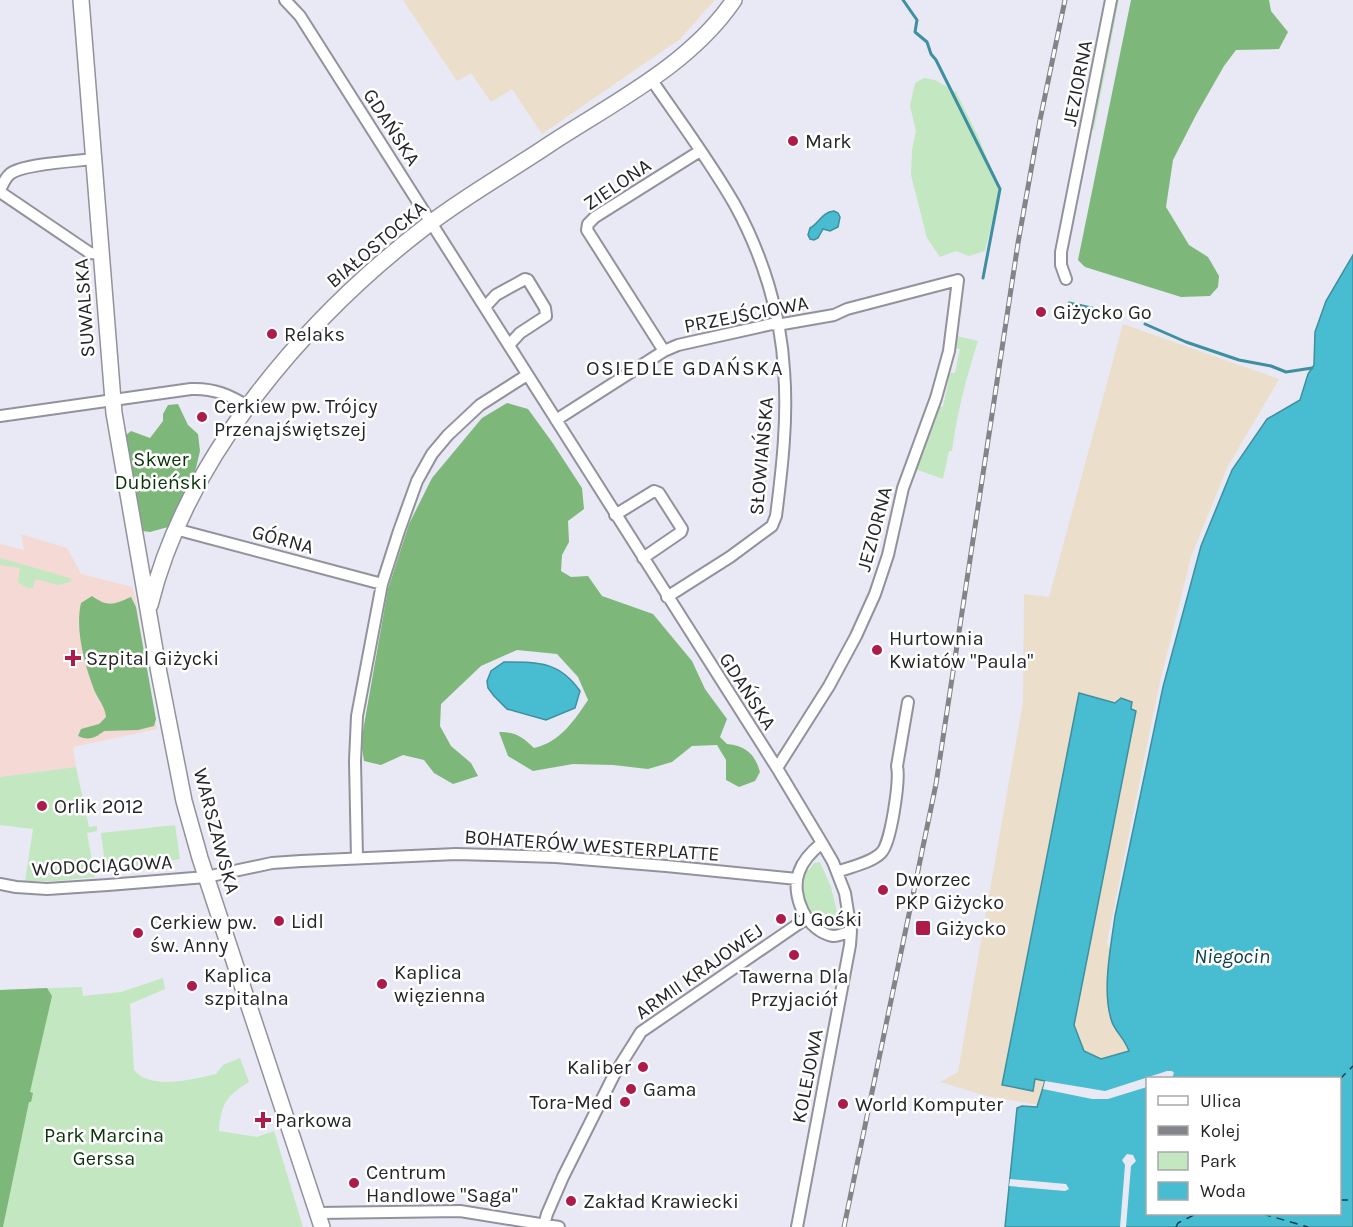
<svg xmlns="http://www.w3.org/2000/svg" width="1353" height="1227" font-family="Karla,sans-serif">
	<rect width="100%" height="100%" fill="#e8e9f4"/>
	<!-- industrial -->
	<path fill="#ebdecb" d="M403,0H715L680,39L542,134L512,89L491,102L471,73L457,81Z
		M1123,324L1279,379L1227,468L1191,557L1159,686L1107,942L1138,1026L1141,1100L1061,1109L987,1096L940,1082L958,1072L1023,702L1024,594L1049,597Z"/>
	<!-- medical -->
	<path fill="#f4d9d5" d="M21,534L67,548L81,574L133,587L157,729L73,747L76,767L0,777V544L24,550Z"/>
	<!-- green -->
	<path fill="#c3e7c0" d="M1115,0H1119L1094,130L1091,128Z
		M924,78L935,80L956,92L977,134L1000,189L985,251L969,256L956,251L940,257L927,238L911,175L912,150L916,131L910,106L915,83Z
		M957,336L978,341C966,378 957,413 952,451H949L943,479L915,469L937,406L943,407L950,373H955L960,349L956,348Z
		M0,558L70,578L72,581L59,585L35,579L33,588H27L18,582L20,568L0,565Z
		M76,767L89,827L97,826V831L87,833L95,877L55,881H25L33,829L0,825V777Z
		M175,825L180,859L106,872L101,833Z
		M820,862L831,887L838,916L823,926C805,914 795,889 806,869L809,870L814,863Z
		M163,978L165,989L130,1004L134,1070C151,1091 193,1079 216,1074L223,1065L240,1058L249,1082C226,1096 221,1104 219,1131L257,1137L274,1131L303,1227H3L9,1196L0,1193V990L82,987L83,996L121,992Z"/>
	<!-- forest -->
	<path fill="#7db87a" d="M1131,0H1269L1271,11L1288,32L1279,49L1236,50L1224,66L1196,115L1173,160L1166,207L1189,245L1208,257L1219,276L1218,287L1210,296L1181,297L1085,267L1078,260Z
		M507,403L528,409L552,442L582,488L584,509L568,521L569,542L562,555L561,571L571,577L588,576L602,596L653,614L692,661L705,689L727,719L720,737L727,744C746,746 755,754 760,772L755,781L739,787L726,780V760L717,745L692,746L672,762L648,769L613,765L573,764L533,771L508,756L499,732C516,732 522,737 534,748C560,742 574,721 588,700L578,677L557,654L517,650L481,666L441,704L440,726L451,746L471,763L478,776L453,784L434,773L424,760L403,755L381,765L364,761L361,742L388,589L409,524L432,478L482,418Z
		M178,404L188,425L198,434L200,451L194,476L168,527L150,532L143,531L137,522L126,452V435L131,431L150,438L163,421V414L168,405Z
		M92,596C109,608 114,604 131,597L136,607L156,719L154,726L138,730L104,731C95,738 89,741 78,736L81,729L99,724L106,717C105,705 97,699 93,687C84,662 75,629 81,603Z
		M47,988L52,996L30,1092L33,1093L31,1102H29L3,1227H0V990Z"/>
	<!-- water -->
	<path fill="#48bcd1" stroke="#3e8f9f" stroke-width="1.5" fill-rule="evenodd" d="M834,211L838,213L840,217L838,227L830,231L823,229L818,238L814,240L810,239L808,235L810,228C819,223 822,212 834,211Z
		M1353,255V1227H1005L1017,1108L1022,1106L1037,1107L1045,1081L1035,1079L1033,1091L1002,1085L1079,693L1115,703L1121,698L1132,702L1131,709L1136,711L1074,1025L1084,1051L1101,1059L1129,1051C1124,1037 1114,1031 1111,1019C1102,989 1111,946 1115,916L1163,687L1201,546L1232,470L1267,419L1300,400L1308,374L1314,365L1315,332L1326,301ZM1148,1078H1340V1214H1148Z
		M504,662C538,662 559,661 580,691L575,708L546,720L507,709L494,696L488,688L487,681L491,671Z"/>
	<!-- pier -->
	<path fill="#e8e9f4" d="M1167,1071H1172L1174,1073L1172,1078H1148L1147,1087L1108,1099H1092L1043,1089L1045,1081L1105,1091Z
		M1127,1154L1133,1155L1136,1161L1131,1166L1126,1227H1120L1125,1165L1122,1160Z
		M1010,1179L1066,1184L1069,1189L1065,1191L1009,1186Z"/>
	<g fill="none" stroke-linecap="round" stroke-linejoin="round">
		<!-- stream -->
		<path stroke="#3e8f9f" stroke-width="3" d="M903,0L917,20L915,32L927,42L931,54L936,60L1000,189L983,278
			M1069,303L1113,313L1119,318
			M1145,324L1186,342L1239,360L1271,366L1286,372L1312,368"/>
		<!-- ferry -->
		<path stroke="#0d424b" stroke-width="1.5" stroke-dasharray="8 6" stroke-linecap="butt" d="M1340,1079L1353,1066
			M1340,1200H1353
			M1263,1214L1308,1227
			M1176,1227L1178,1223L1196,1214"/>
		<defs>
			<path id="street" d="M285,0L300,16L777,768L822,843L833,862L845,893L851,931L850,945L797,1227
				M651,79C679,120 710,161 735,205C762,254 781,314 784,370C788,418 782,469 776,516L772,526L730,557L667,597
				M0,190C3,184 5,178 10,174C22,164 76,161 94,159
				M0,192L90,253L101,254
				M1066,279L1061,265V252L1111,0
				M485,307L496,295L525,279L528,280L545,308L546,316L520,333L509,345
				M664,351L587,230L588,224L595,217L700,151
				M0,416L191,389C214,388 230,395 249,407
				M556,420L664,351L678,345L772,324L777,325L834,315L847,309L958,280L949,351L936,398L903,488L888,555L875,594L856,636L829,686L777,768
				M615,515L654,491L659,493L682,529L681,532L643,558
				M175,529L382,584
				M822,843C812,851 803,860 799,872C790,895 807,932 833,936C839,936 846,933 851,931
				M357,858L355,761L357,716L382,584L399,531L417,481L432,454L448,435L480,405L527,375
				M837,872C850,867 871,863 881,853C891,844 900,780 897,766L908,702
				M0,884L16,887L47,889L108,885L206,877L272,863L301,861L456,854L556,857L666,866L797,879
				M319,1213L460,1211L559,1227
				M544,1225L547,1214L563,1177L614,1075L641,1032L807,918"/>
			<path id="secondary" d="M81,0L114,413L159,673L184,801L200,858L322,1227
				M150,605C187,455 308,316 429,224C467,195 510,171 550,144C614,102 690,65 734,0"/>
		</defs>
		<!-- street casing -->
		<use href="#street" stroke="#91929c" stroke-width="14"/>
		<!-- secondary casing -->
		<use href="#secondary" stroke="#91929c" stroke-width="18"/>
		<!-- street -->
		<use href="#street" stroke="#fff" stroke-width="10"/>
		<!-- secondary -->
		<use href="#secondary" stroke="#fff" stroke-width="15"/>
		<defs>
			<path id="rail" d="M844,1227L936,784L1018,243L1040,120L1065,0"/>
		</defs>
		<!-- rail casing -->
		<use href="#rail" stroke="#83838a" stroke-width="5"/>
		<!-- rail -->
		<use href="#rail" stroke="#fff" stroke-width="3" stroke-dasharray="9" stroke-linecap="butt"/>
	</g>
	<!-- markers -->
	<g fill="#ad1b4b" stroke="#fff" stroke-width="2">
		<circle cx="793" cy="141" r="6"/>
		<circle cx="1041" cy="312" r="6"/>
		<circle cx="272" cy="334" r="6"/>
		<circle cx="202" cy="417" r="6"/>
		<circle cx="877" cy="650" r="6"/>
		<path d="M70 649h6v6h6v6h-6v6h-6v-6h-6v-6h6z"/>
		<circle cx="42" cy="806" r="6"/>
		<circle cx="883" cy="890" r="6"/>
		<circle cx="781" cy="919" r="6"/>
		<circle cx="279" cy="921" r="6"/>
		<rect x="915" y="920" width="16" height="16" rx="3"/>
		<circle cx="138" cy="933" r="6"/>
		<circle cx="794" cy="955" r="6"/>
		<circle cx="382" cy="984" r="6"/>
		<circle cx="192" cy="986" r="6"/>
		<circle cx="643" cy="1067" r="6"/>
		<circle cx="631" cy="1089" r="6"/>
		<circle cx="625" cy="1102" r="6"/>
		<circle cx="843" cy="1104" r="6"/>
		<path d="M260 1111h6v6h6v6h-6v6h-6v-6h-6v-6h6z"/>
		<circle cx="354" cy="1183" r="6"/>
		<circle cx="571" cy="1201" r="6"/>
	</g>
	<g text-anchor="middle" stroke-width="5" stroke-linejoin="round" paint-order="stroke">
		<!-- street labels -->
		<g font-size="20" fill="#26262a" stroke="#fff">
			<text transform="translate(1077 83) rotate(-79)" y="7">JEZIORNA</text>
			<text transform="translate(392 127) rotate(57)" y="7">GDAŃSKA</text>
			<text transform="translate(617 184) rotate(-34)" y="7">ZIELONA</text>
			<text transform="translate(376 244) rotate(-40)" y="7">BIAŁOSTOCKA</text>
			<text transform="translate(84 308) rotate(-94)" y="7">SUWALSKA</text>
			<text transform="translate(746 314) rotate(-11)" y="7">PRZEJŚCIOWA</text>
			<text transform="translate(761 456) rotate(-85)" y="7">SŁOWIAŃSKA</text>
			<text transform="translate(874 529) rotate(-75)" y="7">JEZIORNA</text>
			<text transform="translate(283 539) rotate(15)" y="7">GÓRNA</text>
			<text transform="translate(748 691) rotate(57)" y="7">GDAŃSKA</text>
			<text transform="translate(217 831) rotate(75)" y="7">WARSZAWSKA</text>
			<text transform="translate(592 845) rotate(4)" y="7">BOHATERÓW WESTERPLATTE</text>
			<text transform="translate(102 865) rotate(-3)" y="7">WODOCIĄGOWA</text>
			<text transform="translate(699 971) rotate(-35)" y="7">ARMII KRAJOWEJ</text>
			<text transform="translate(807 1076) rotate(-79)" y="7">KOLEJOWA</text>
		</g>
		<!-- poi labels -->
		<g font-size="20" fill="#26262a" stroke="#fff" text-anchor="start">
			<text x="805" y="148">Mark</text>
			<text x="1053" y="319">Giżycko Go</text>
			<text x="284" y="341">Relaks</text>
			<text x="214" y="413">Cerkiew pw. Trójcy<tspan x="214" dy="23">Przenajświętszej</tspan></text>
			<text x="889" y="645">Hurtownia<tspan x="889" dy="23">Kwiatów "Paula"</tspan></text>
			<text x="86" y="665">Szpital Giżycki</text>
			<text x="54" y="813">Orlik 2012</text>
			<text x="895" y="886">Dworzec<tspan x="895" dy="23">PKP Giżycko</tspan></text>
			<text x="793" y="926">U Gośki</text>
			<text x="291" y="928">Lidl</text>
			<text x="150" y="929">Cerkiew pw.<tspan x="150" dy="23">św. Anny</tspan></text>
			<text x="936" y="935">Giżycko</text>
			<text x="394" y="979">Kaplica<tspan x="394" dy="23">więzienna</tspan></text>
			<text x="204" y="982">Kaplica<tspan x="204" dy="23">szpitalna</tspan></text>
			<text x="794" y="983" text-anchor="middle">Tawerna Dla<tspan x="794" dy="23">Przyjaciół</tspan></text>
			<text x="631" y="1074" text-anchor="end">Kaliber</text>
			<text x="643" y="1096">Gama</text>
			<text x="613" y="1109" text-anchor="end">Tora-Med</text>
			<text x="855" y="1111">World Komputer</text>
			<text x="275" y="1127">Parkowa</text>
			<text x="366" y="1179">Centrum<tspan x="366" dy="23">Handlowe "Saga"</tspan></text>
			<text x="583" y="1208">Zakład Krawiecki</text>
		</g>
		<!-- park labels -->
		<g font-size="20" fill="#0a3309" stroke="#fff">
			<text x="161" y="466">Skwer<tspan x="161" dy="23">Dubieński</tspan></text>
			<text x="104" y="1142">Park Marcina<tspan x="104" dy="23">Gerssa</tspan></text>
		</g>
		<!-- neighbourhood labels -->
		<g font-size="21" letter-spacing="1.5" fill="#26262a" stroke="#fff">
			<text x="685" y="375">OSIEDLE GDAŃSKA</text>
		</g>
		<!-- water labels -->
		<g font-size="21" font-style="italic" fill="#0d424b" stroke="#fff">
			<text x="1232" y="963">Niegocin</text>
		</g>
	</g>
	<!-- legend -->
	<rect x="1146" y="1077" width="195" height="138" fill="#ffffff" stroke="#a8a8aa" stroke-width="1.5"/>
	<rect x="1158" y="1096" width="30" height="9" fill="#ffffff" stroke="#a8a8aa" stroke-width="1.5"/>
	<text x="1200" y="1107" font-size="18" fill="#26262a">Ulica</text>
	<rect x="1158" y="1126" width="30" height="9" fill="#83838a" stroke="#a8a8aa" stroke-width="1.5"/>
	<text x="1200" y="1137" font-size="18" fill="#26262a">Kolej</text>
	<rect x="1158" y="1152" width="30" height="18" fill="#c3e7c0" stroke="#a8a8aa" stroke-width="1.5"/>
	<text x="1200" y="1167" font-size="18" fill="#26262a">Park</text>
	<rect x="1158" y="1182" width="30" height="18" fill="#48bcd1" stroke="#a8a8aa" stroke-width="1.5"/>
	<text x="1200" y="1197" font-size="18" fill="#26262a">Woda</text>
</svg>
